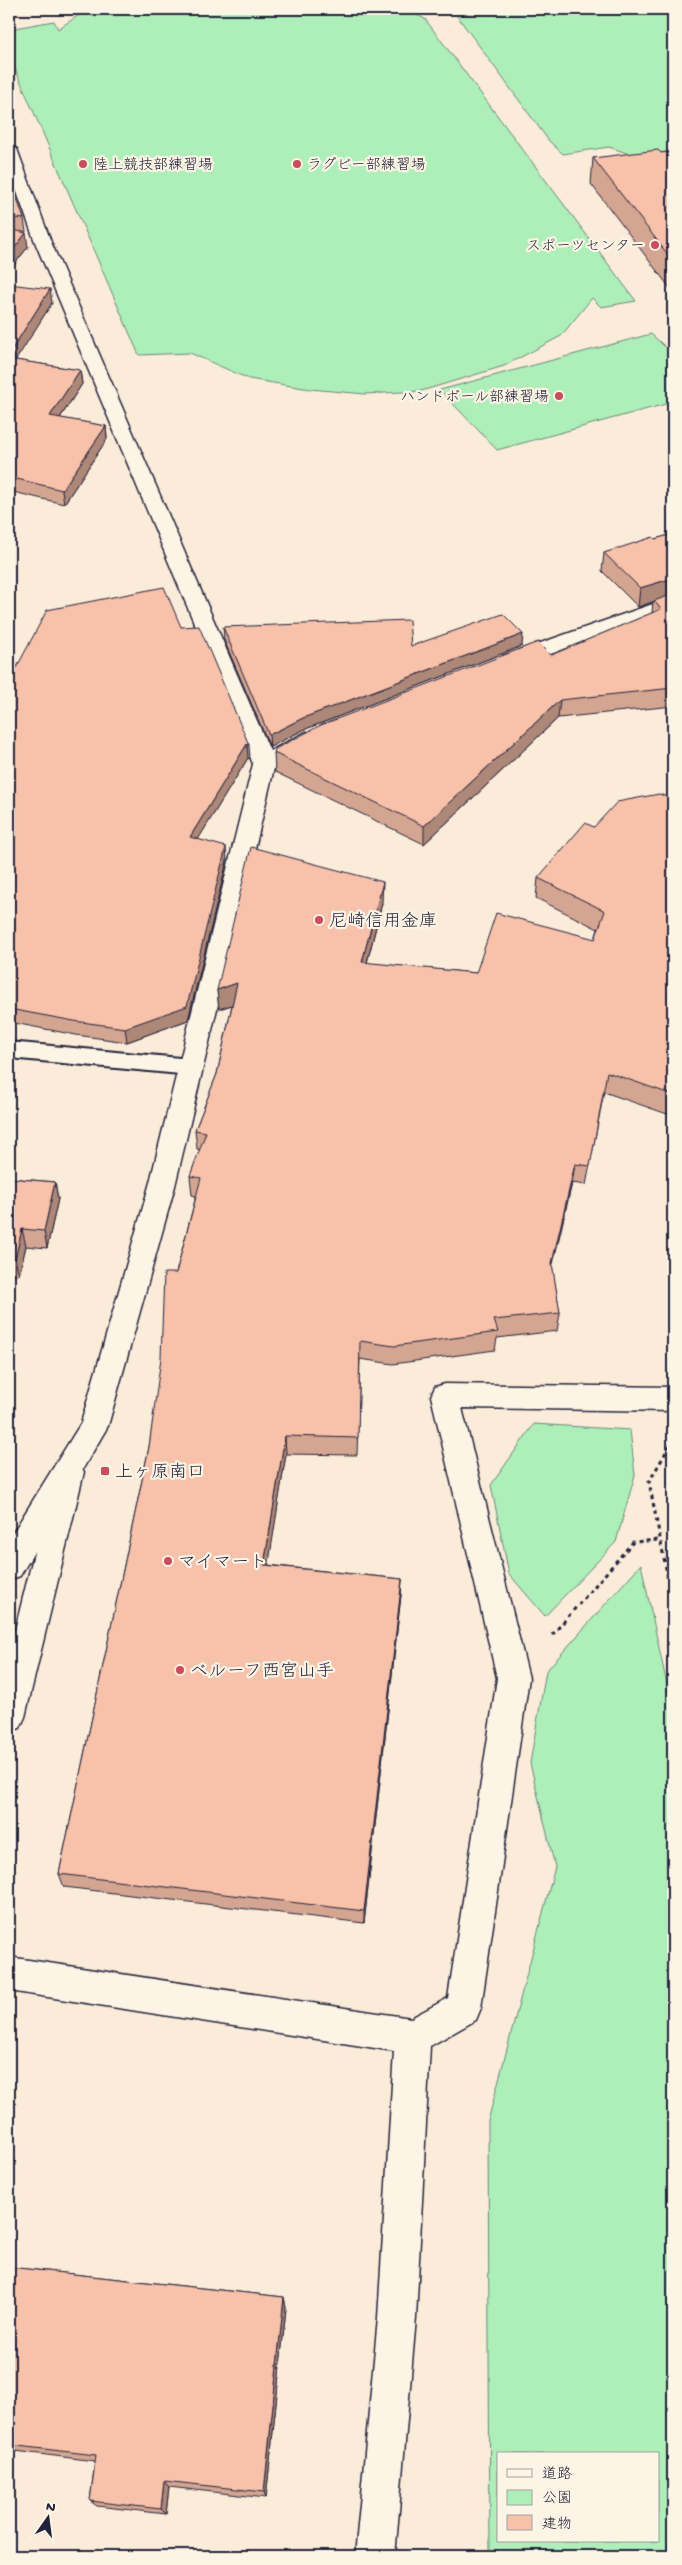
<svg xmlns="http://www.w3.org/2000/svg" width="682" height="2565" font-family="'Gochi Hand','Klee One',sans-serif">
	<rect width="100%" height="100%" fill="#fbebd9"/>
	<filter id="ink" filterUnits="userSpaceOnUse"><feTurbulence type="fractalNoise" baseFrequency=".02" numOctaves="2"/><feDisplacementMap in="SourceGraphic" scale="10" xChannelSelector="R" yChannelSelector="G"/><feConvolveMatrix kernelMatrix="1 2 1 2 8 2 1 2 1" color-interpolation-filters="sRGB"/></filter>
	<g filter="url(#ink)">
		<!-- green -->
		<path fill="#adefb9" stroke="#68887a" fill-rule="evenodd" d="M88,9H405L425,19L636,301L601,307L592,298L561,336L504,366L421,391L365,394L310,389L249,379L190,353L139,355L9,55V29L54,21L58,29Z
			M452,9H673V153L644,159L609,147L563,154L549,141Z
			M651,334L673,354V402L497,450L440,390Z
			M534,1424L630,1430L635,1475L616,1542L545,1616L509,1574L491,1485Z
			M641,1564L673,1713V2556H490L488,2121L555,1867L530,1763L546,1671ZM498,2454H658V2541H498Z"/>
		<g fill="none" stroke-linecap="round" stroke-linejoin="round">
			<defs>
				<path id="lane" d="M9,1042L191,1059L199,1061L202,1067L199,1073L191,1075L9,1058Z"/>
				<path id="street" d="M9,144L17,149L51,242L270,751L306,732L314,734L317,739L314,744L272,769L264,771L256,769L253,764L35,242L9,170Z
					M673,597V610L517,666L510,668L503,666L499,661L503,656Z
					M445,1384L673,1387V1411L462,1408L529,1678L481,2008L476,2020L430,2046L416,2318L395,2556H355L378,2318L394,2051L9,1991V1957L411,2018L448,1998L497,1678L431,1396L435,1387Z
					M69,1459L79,1463L84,1472L25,1717L20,1728L9,1732V1654L54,1472L59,1463Z"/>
				<path id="secondary" d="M264,757L272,759L275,764L175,1186L108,1426L20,1576L9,1580V1539L81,1423L149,1186L253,764L256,759Z"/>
			</defs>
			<!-- lane casing -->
			<use href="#lane" stroke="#22223b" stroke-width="4"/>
			<!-- street casing -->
			<use href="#street" stroke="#22223b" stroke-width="3"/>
			<!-- secondary casing -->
			<use href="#secondary" stroke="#22223b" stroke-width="3"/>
			<!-- path -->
			<path stroke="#22223b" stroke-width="3" stroke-dasharray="4 4" stroke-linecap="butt" d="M670,1445L649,1482L673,1604
				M552,1635L633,1542L659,1540"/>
			<!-- lane -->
			<use href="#lane" fill="#fcf5e5" fill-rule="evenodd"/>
			<!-- street -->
			<use href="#street" fill="#fcf5e5" fill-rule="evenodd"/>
			<!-- secondary -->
			<use href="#secondary" fill="#fcf5e5" fill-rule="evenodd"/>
		</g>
		<!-- wall -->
		<path fill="#d4a692" stroke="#22223b" d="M673,151V292L591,184L593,158L661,153Z
			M9,178L24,219L26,232H20L28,247L9,271Z
			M9,284L52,303L15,360L80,370L82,384L60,418L106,426L107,439L64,504L9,491Z
			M673,534V706L558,718L424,844L275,772L274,753L551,655L652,613L653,601L638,607L602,571L604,553Z
			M181,627L249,745L250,759L248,758L198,839L227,861L188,1020L127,1042L76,1035L9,1022V682Z
			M223,627L411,646H522L303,730L270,747L224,640Z
			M673,799V1116L604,1092L586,1185L572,1183L552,1266L560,1313L557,1331L497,1338L495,1350L393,1364L360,1359L357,1455L286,1454L268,1565L402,1579L401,1595L364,1923L64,1887L59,1874L149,1447L176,1273L196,1196L192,1195L190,1176L200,1150L197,1149L195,1130L217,1074L232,1005L219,1009L217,990L382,903L367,963L476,973L595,939L598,929L536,898L538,878L594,827Z
			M9,1178L55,1182L58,1199L47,1248L26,1246L19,1275L9,1274Z
			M9,2267L284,2297L286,2308L266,2498L169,2487L166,2514L97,2506L90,2501L95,2461L15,2451L9,2490Z"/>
		<!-- shaded-wall -->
		<path fill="#ad8777" stroke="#22223b" d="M26,233L28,247L9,271V255Z
			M50,289L52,303L9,371V354Z
			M80,370L82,384L52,430L50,416Z
			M106,426L107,439L64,504L62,490Z
			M673,578L672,595L638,607L640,588Z
			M523,634L522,646L303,730L270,747L269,735L303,718Z
			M560,700L558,718L424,844V826Z
			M247,744L248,758L191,851L190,837Z
			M226,847L227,861L188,1020L127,1042L125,1028Z
			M383,882L382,903L362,982V962Z
			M237,983L238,1003L219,1009L217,990Z
			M575,1164L572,1183L549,1281L552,1263Z
			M55,1182L58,1199L47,1248L44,1231Z
			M22,1229L26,1246L19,1275L15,1259Z
			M285,1436L286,1454L266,1581L264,1565Z
			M402,1579L401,1595L364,1923V1911Z
			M284,2297L286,2308L266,2498L264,2492Z
			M9,2447L15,2451L9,2490Z
			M164,2481L169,2487L166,2514L161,2509Z"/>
		<!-- building -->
		<path fill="#f7c1aa" stroke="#22223b" d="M658,150L661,153L673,151V261L593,158Z
			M9,178H10L24,219L9,217Z
			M9,229L26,233L9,255Z
			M9,284L50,289L9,354Z
			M9,359L80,370L50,416L106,426L62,490L9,477Z
			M673,534V578L640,588L604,553L653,537L655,539Z
			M164,587L181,627L199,626L249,745L247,744L190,837L226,847L187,1006L125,1028L74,1021L9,1009V682L47,610Z
			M673,594V688L560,700L424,826L274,753L275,749L321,725L538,642L551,655L661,609L654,601Z
			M503,614L523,634L303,718L269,735L223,627L409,620L411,646Z
			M659,794L673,799V1095L607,1072L590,1166L575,1164L552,1263L560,1313L494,1320L498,1332L394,1346L360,1341L358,1438L285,1436L264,1565L402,1579L364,1911L59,1874L149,1447L161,1358L164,1273H176L201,1178L190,1176L206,1132L195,1130L217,1074L237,983L217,990L251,847L383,882L362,962L476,973L496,913L595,939L605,911L538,878L585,823L594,827L617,802Z
			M9,1178L55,1182L44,1231L22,1229L15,1259L9,1258Z
			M9,2267L284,2297L264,2492L164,2481L161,2509L90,2501L96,2455L9,2445Z"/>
	</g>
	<!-- markers -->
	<g fill="#d1495b" stroke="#fcf5e5" stroke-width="2">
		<circle cx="83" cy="164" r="5"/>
		<circle cx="297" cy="164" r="5"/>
		<circle cx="655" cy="245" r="5"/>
		<circle cx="559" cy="396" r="5"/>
		<circle cx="319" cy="920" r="5"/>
		<rect x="100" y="1466" width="10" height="10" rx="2.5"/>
		<circle cx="168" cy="1561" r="5"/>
		<circle cx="180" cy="1670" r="5"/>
	</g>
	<g text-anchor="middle" stroke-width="4.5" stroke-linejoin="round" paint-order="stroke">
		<!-- far-poi labels -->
		<g font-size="15" fill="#22223b" stroke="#fcf5e5" text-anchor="start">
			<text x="93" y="169">陸上競技部練習場</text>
			<text x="307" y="169">ラグビー部練習場</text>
			<text x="645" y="250" text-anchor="end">スポーツセンター</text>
			<text x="549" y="401" text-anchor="end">ハンドボール部練習場</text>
		</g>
		<!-- poi labels -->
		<g font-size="18" fill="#22223b" stroke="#fcf5e5" text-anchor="start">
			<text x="329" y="926">尼崎信用金庫</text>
			<text x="115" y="1477">上ヶ原南口</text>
			<text x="178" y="1567">マイマート</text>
			<text x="190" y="1676">ベルーフ西宮山手</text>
		</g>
	</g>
	<!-- margin -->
	<rect width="682" height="2565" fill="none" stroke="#fcf5e5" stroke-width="30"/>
	<rect x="15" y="15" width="652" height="2535" fill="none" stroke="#22223b" stroke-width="2" filter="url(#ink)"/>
	<!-- legend -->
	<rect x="497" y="2452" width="162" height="90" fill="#fcf5e5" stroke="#a5a1a1"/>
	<rect x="507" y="2469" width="25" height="8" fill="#fcf5e5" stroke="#a5a1a1"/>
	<text x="542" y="2478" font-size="15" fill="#22223b">道路</text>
	<rect x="507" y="2490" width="25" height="15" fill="#adefb9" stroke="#a5a1a1"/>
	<text x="542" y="2502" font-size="15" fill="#22223b">公園</text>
	<rect x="507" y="2515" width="25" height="15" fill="#f7c1aa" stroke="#a5a1a1"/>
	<text x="542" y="2528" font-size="15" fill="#22223b">建物</text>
	<!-- north arrow -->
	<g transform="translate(48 2518) rotate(14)" stroke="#fcf5e5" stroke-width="4" paint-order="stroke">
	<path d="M0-4L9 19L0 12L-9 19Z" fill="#22223b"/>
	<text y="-8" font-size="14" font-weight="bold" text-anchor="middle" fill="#22223b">N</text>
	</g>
</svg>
